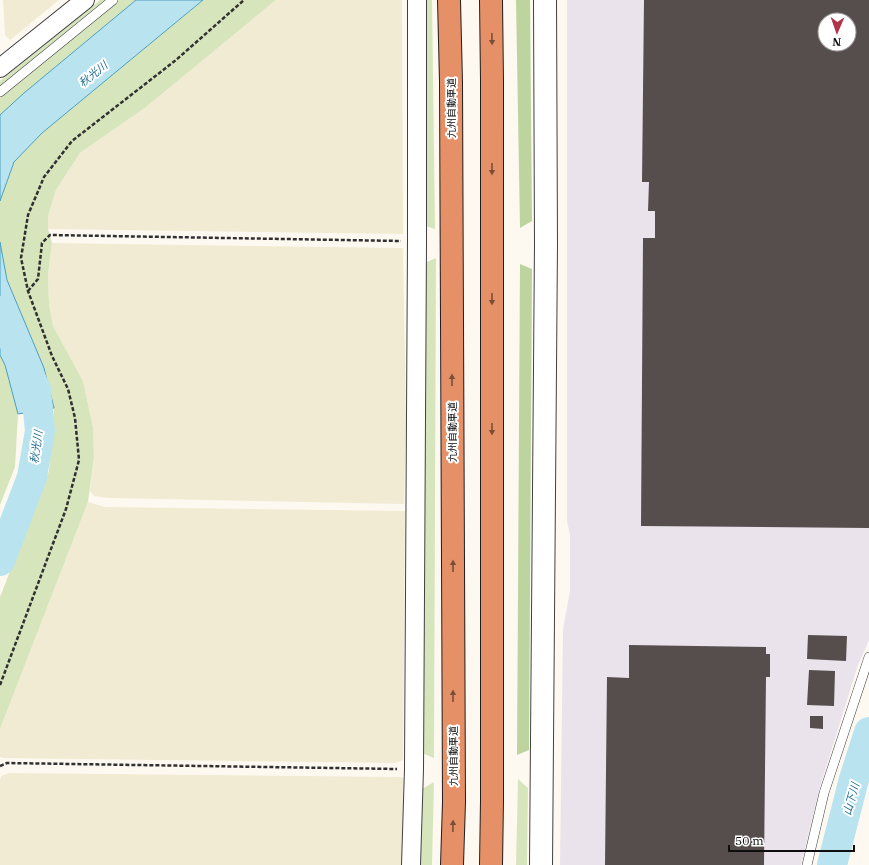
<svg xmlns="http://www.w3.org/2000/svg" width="869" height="865" font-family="'IBM Plex Serif','Noto Sans JP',serif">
	<rect width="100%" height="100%" fill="#fdf9f1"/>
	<!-- industrial -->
	<path fill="#eae3ec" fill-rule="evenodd" d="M567,0H869V640L858,665L819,790L801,865H560L563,629L570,591V535L567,521ZM825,20H849V44H825Z"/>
	<!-- farmland -->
	<path fill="#f1ebd3" d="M3,0H59L10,40L5,35Z
		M276,0H402L403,234L48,229V216L56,190L80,153L146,107Z
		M52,243L403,248L406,420L404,504L109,498L94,496L90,491L94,457L93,427L83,381L53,326L49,303L48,274Z
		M88,502L105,507L405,511L403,760L395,763L3,758L0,757V729Z
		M9,773L401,777L407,780L404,865H0V780L1,776Z"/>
	<!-- green -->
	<path fill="#d7e5bd" d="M100,0H136L24,93L0,115V81Z
		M203,0H276L146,107L80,153L56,190L48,216V229L52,243L48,274L49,303L53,326L83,381L93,427L94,457L88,502L0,729V597L49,471L54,408L44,368L7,280L0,242V201L14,162L42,133Z
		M421,0H432L435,229L422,225Z
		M436,258L434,758L422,753V264Z
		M0,355L5,365L18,414L15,467L0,505Z
		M518,779L528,788L527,865H516Z
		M434,782L432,865H420L422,789Z"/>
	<!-- forest -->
	<path fill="#bdd49e" d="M516,0H530L532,221L520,228Z
		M520,264L532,269L529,750L517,755Z"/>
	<!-- water -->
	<path fill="#bae3f0" stroke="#499fc0" d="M136,0H203L42,133L14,162L0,201V115L24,93Z
		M0,242L7,280L44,368L54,408L18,414L5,365L0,355Z"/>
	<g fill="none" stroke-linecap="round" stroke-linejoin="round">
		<!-- river -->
		<path stroke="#bae3f0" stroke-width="30" d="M0,311L36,390L40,431L32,477L0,561
			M832,865L854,779L869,732"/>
	</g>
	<!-- building -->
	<path fill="#564e4c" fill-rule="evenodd" d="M644,0H869V528L641,526L643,238H655V211H648L649,182H642ZM825,20H849V44H825Z
		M808,635L847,636L846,661L807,659Z
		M629,645L766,647V654H770V677H766L764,865H605L607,677L629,678Z
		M809,670L835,671L834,706L807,705Z
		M810,716H823V729L810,728Z"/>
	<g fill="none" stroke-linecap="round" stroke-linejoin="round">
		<defs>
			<path id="service" d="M0,92L113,0
				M807,865L824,793L869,657"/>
			<path id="minor" d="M0,68L85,0
				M411,865L414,769L417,242V0"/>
			<path id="tertiary" d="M541,865L546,243L545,0"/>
			<path id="motorway" d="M449,0L451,82L454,802L452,865
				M491,865L492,801V81L491,0"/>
		</defs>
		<!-- service casing -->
		<use href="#service" stroke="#414141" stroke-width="10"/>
		<!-- minor casing -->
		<use href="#minor" stroke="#414141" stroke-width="20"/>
		<!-- tertiary casing -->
		<use href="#tertiary" stroke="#414141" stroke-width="24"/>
		<!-- motorway casing -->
		<use href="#motorway" stroke="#1f1f1f" stroke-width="24"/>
		<!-- path -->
		<path stroke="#303030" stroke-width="2.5" stroke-dasharray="4 2" stroke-linecap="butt" d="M28,291L38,279L42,243L50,235L401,241
			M0,685L66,509L79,460L75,418L68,389L52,356L28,291L21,258L28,215L44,177L72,141L176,60L244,0
			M0,766L7,763L397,769"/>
		<!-- service -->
		<use href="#service" stroke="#fff" stroke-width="9"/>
		<!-- minor -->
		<use href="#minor" stroke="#fff" stroke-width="18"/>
		<!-- tertiary -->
		<use href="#tertiary" stroke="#fff" stroke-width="22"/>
		<!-- motorway -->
		<use href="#motorway" stroke="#e69067" stroke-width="22"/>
	</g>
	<!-- one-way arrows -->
	<defs><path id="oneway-solid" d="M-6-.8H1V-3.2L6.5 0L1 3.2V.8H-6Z"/></defs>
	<g fill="#7a4f3a">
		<use href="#oneway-solid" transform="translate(492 39) rotate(89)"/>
		<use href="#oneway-solid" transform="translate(492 169) rotate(90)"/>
		<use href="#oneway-solid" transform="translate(492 299) rotate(90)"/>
		<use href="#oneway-solid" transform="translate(452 380) rotate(-90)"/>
		<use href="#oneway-solid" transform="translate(492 429) rotate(90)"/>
		<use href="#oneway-solid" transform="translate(453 566) rotate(-90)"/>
		<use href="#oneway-solid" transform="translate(453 696) rotate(-90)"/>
		<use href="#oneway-solid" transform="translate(453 826) rotate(-89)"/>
	</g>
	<g text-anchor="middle" stroke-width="4" stroke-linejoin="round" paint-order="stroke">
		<!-- street labels -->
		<g font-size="10" fill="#0e0e0e" stroke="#fff">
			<text transform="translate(451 108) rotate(-90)" y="4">九州自動車道</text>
			<text transform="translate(452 432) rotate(-90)" y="4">九州自動車道</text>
			<text transform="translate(453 756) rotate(-90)" y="4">九州自動車道</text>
		</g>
		<!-- water labels -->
		<g font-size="11" font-style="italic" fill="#247194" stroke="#fff">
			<text transform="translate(93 74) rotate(-39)" y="4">秋光川</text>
			<text transform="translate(36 447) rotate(-82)" y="4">秋光川</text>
			<text transform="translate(851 799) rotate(-74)" y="4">山下川</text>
		</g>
	</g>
	<!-- north arrow -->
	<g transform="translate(837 32) rotate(182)"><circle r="19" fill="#ffffff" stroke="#9f9f9f"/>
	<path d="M0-3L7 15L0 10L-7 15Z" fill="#b0344a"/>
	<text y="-6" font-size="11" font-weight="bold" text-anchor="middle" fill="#0e0e0e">N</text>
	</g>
	<!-- scale -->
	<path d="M729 845v6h125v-6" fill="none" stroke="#0e0e0e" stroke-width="2"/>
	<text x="735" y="845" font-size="12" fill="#0e0e0e" stroke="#ffffff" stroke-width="3" paint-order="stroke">50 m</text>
</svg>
